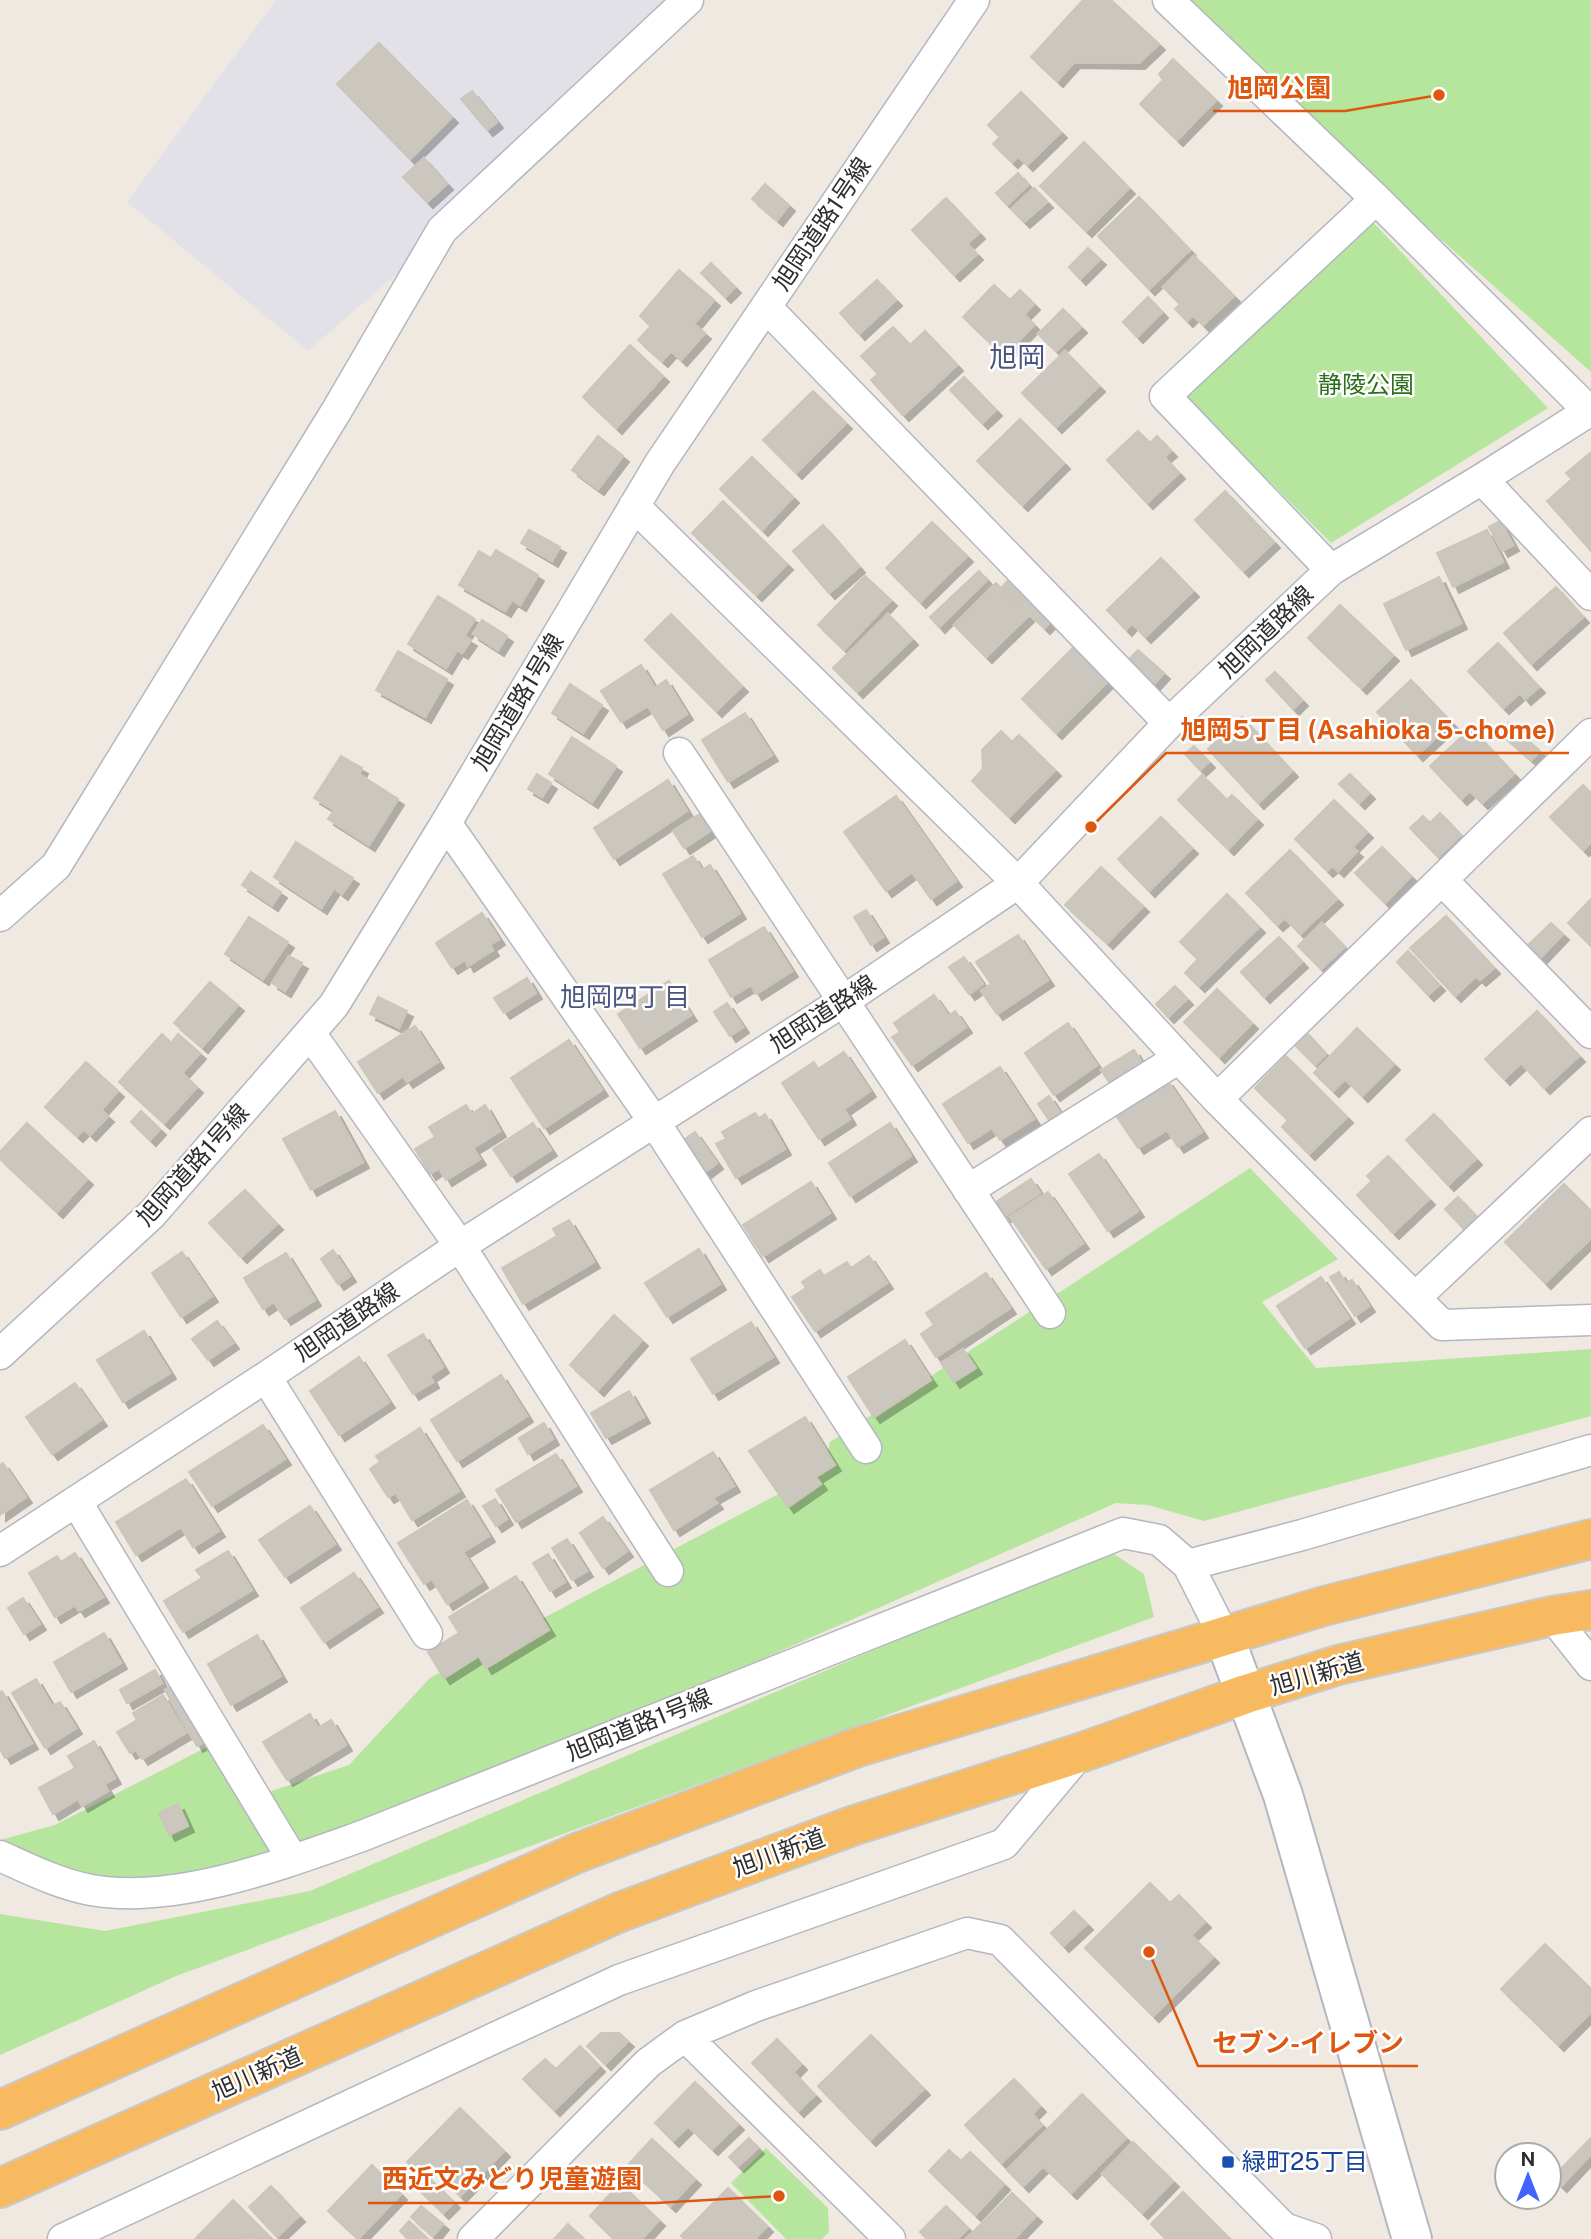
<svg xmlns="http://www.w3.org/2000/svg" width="1591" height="2239" font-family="'Public Sans','Noto Sans JP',sans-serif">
	<defs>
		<filter id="shadow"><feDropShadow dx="6" dy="6" stdDeviation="0" flood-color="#0004"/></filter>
	</defs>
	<rect width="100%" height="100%" fill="#efe9e1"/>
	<!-- industrial -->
	<path fill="#e3e1e8" d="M276,0H700L554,137L308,351L127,202Z"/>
	<!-- green -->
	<path fill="#b6e59e" d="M1188,0H1591V372L1385,190Z
		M1371,220L1548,408L1331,543L1185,397Z
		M1250,1168L1338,1259L1262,1302L1316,1368L1591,1349V1416L1204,1521L1148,1505L1116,1503L362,1836L148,1894L0,1856V1840L55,1825L211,1745L245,1800L349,1765L430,1678L824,1470L830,1442Z
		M1108,1550L1144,1574L1154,1617L176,1976L0,2055V1914L105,1931L310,1891Z
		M766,2148L828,2208L829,2232L822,2239H786L731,2183Z"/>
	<!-- building -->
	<path fill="#cbc7bf" stroke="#cbc5ba" stroke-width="2" filter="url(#shadow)" d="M1083,0H1111L1159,44L1139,63L1074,62L1057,81L1031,57Z
		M379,43L452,117L410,159L337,84Z
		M1173,59L1216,100L1177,140L1140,104L1163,80L1159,74Z
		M472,91L497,122L487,130L461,99Z
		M1021,92L1061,132L1027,165L1018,156L1012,162L993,144L1000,137L988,125Z
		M1084,142L1129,188L1086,231L1040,186Z
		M424,158L447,184L427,202L403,177Z
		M1018,173L1028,185L1007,205L996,193Z
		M765,184L789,205L777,220L752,199Z
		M1034,188L1047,202L1024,222L1011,209Z
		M1139,197L1190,250L1149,289L1098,236Z
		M946,198L979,233L967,244L977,254L954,275L912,230Z
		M1088,248L1100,259L1080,279L1069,267Z
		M1194,256L1234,296L1203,325L1193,315L1187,321L1175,309L1180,304L1163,287Z
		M711,263L735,287L725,297L701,273Z
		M679,270L714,300L694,324L705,333L681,360L671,351L662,361L638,340L651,326L640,316Z
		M877,280L896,300L859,334L840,313Z
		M994,285L1010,300L1020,290L1034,304L1024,314L1034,325L1004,356L963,317Z
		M1148,297L1162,312L1137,337L1123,322Z
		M1063,309L1081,327L1056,351L1038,334Z
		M893,327L910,345L925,331L957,365L903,415L871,380L878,374L861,356Z
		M630,345L663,376L616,428L583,397Z
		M1065,351L1099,386L1056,427L1022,393Z
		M964,377L996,410L982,423L950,390Z
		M813,391L846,423L796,473L763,440Z
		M1020,419L1064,463L1022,505L977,461Z
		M1138,431L1150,443L1157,436L1171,451L1164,457L1179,473L1147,503L1107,460Z
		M598,436L623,456L598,489L572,470Z
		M1590,453L1591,455V551L1547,501L1572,479L1566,473Z
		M752,457L793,497L762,530L720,489Z
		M1225,491L1274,542L1243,571L1195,520Z
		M723,501L787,564L756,595L692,533Z
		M1500,521L1513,545L1502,551L1489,527Z
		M932,522L967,556L920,602L886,568Z
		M823,525L859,567L829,593L793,551Z
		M529,530L560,547L552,561L521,543Z
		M1487,530L1503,562L1453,587L1437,553Z
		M496,550L538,575L520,605L512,600L505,611L459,585L479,551L491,558Z
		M1161,558L1193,591L1145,637L1132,623L1126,630L1107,610Z
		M979,571L987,580L939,627L930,617Z
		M865,576L891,600L844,650L818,625Z
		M1012,576L1055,617L1044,628L1002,587Z
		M1439,577L1461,623L1406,650L1384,604Z
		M996,583L1028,616L986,657L954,625Z
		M1556,587L1583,617L1531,664L1504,633Z
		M438,596L475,619L464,636L471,640L462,653L457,650L446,668L408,644Z
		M1340,605L1393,655L1361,688L1308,638Z
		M671,614L742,686L716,711L645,640Z
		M888,614L912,639L857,692L833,668Z
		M482,620L507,636L498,650L473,634Z
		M1498,643L1539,687L1525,699L1520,693L1503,708L1468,671Z
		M1074,647L1108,681L1056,733L1022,699Z
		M1138,650L1164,673L1153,685L1127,661Z
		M398,651L447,679L425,717L376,690Z
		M641,665L655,688L666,680L687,714L663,730L648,706L621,722L601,691Z
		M1275,672L1302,700L1293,709L1266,680Z
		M1411,680L1452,723L1417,755L1377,712Z
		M570,684L602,705L583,733L552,713Z
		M745,713L772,755L728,782L702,740Z
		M1242,717L1292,771L1258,803L1208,749Z
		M1509,723L1540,751L1531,760L1500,733Z
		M1471,728L1514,774L1482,803L1470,791L1461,799L1430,766Z
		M1001,731L1012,742L1019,735L1055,770L1009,817L972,781L983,769L982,750Z
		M572,737L616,766L592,802L549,774Z
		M1194,746L1209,762L1200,770L1185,754Z
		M341,756L362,768L359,774L398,799L369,845L328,819L334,810L314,798Z
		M537,774L551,783L542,797L528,789Z
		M1350,774L1369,793L1359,803L1339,784Z
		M1202,775L1227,800L1232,795L1257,819L1228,849L1178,800Z
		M668,780L687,811L614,859L594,828Z
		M1583,785L1591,793V842L1583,850L1550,817Z
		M896,796L956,881L931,899L912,872L886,891L844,832Z
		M1334,800L1367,832L1352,847L1357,851L1338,871L1333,866L1327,871L1295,839Z
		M1440,813L1461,835L1438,857L1410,828L1423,816L1430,823Z
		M700,814L710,831L684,848L673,831Z
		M1161,817L1192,848L1149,891L1118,859Z
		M296,842L353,878L342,894L334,888L321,908L274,877Z
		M1382,847L1411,876L1385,903L1355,873Z
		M1290,850L1337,899L1300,934L1285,918L1277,925L1246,893Z
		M693,856L702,870L710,865L740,913L702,937L663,874Z
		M1101,867L1143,906L1107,943L1065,905Z
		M251,872L281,892L272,905L242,885Z
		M1227,894L1259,927L1199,986L1185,973L1198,959L1180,942Z
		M1591,899V946L1568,923Z
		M866,910L883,937L871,945L854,917Z
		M482,913L499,939L490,945L493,950L468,966L465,960L452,968L436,943Z
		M1446,916L1494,968L1480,980L1476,976L1455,996L1410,948Z
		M249,917L288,942L263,979L225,954Z
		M1322,923L1345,947L1321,969L1298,946Z
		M1551,923L1563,934L1539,959L1526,947Z
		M764,927L792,971L756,994L751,985L731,997L709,960Z
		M1018,935L1048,980L997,1014L981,991L991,984L976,962Z
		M1279,937L1302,962L1264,997L1241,972Z
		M1408,951L1439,985L1428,995L1397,962Z
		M289,956L302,963L285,991L272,983Z
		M964,957L983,984L969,994L949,967Z
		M527,978L536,993L504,1013L494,998Z
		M669,981L691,1015L640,1048L618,1014Z
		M210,982L238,1005L202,1047L174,1023Z
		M1175,986L1187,999L1168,1017L1156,1004Z
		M1217,989L1252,1023L1219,1057L1184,1022Z
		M934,995L949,1016L955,1011L966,1027L912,1065L892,1037L900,1032L894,1023Z
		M378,997L407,1011L399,1028L370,1014Z
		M727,1003L743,1027L730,1036L714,1012Z
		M1537,1011L1579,1056L1544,1088L1521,1063L1504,1079L1485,1059Z
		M1068,1023L1097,1065L1054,1095L1025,1053Z
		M415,1026L438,1062L407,1082L403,1076L378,1093L358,1062Z
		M1357,1028L1394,1064L1362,1096L1345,1079L1333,1091L1314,1073Z
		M1304,1030L1326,1054L1315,1065L1292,1042Z
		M162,1034L171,1043L178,1034L200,1053L182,1073L197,1087L164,1123L119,1082Z
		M569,1040L602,1090L544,1128L511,1078Z
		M1134,1050L1143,1065L1111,1085L1101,1070Z
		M844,1052L870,1091L844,1109L850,1119L819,1139L782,1083L814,1062L818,1069Z
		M1286,1056L1347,1117L1309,1154L1282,1127L1288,1120L1255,1088Z
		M86,1062L118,1091L101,1110L108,1116L90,1135L84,1129L77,1136L45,1107Z
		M1000,1067L1034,1119L1000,1140L992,1128L968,1143L943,1104Z
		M1167,1080L1202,1132L1178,1147L1167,1130L1138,1148L1115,1114Z
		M1049,1096L1062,1116L1051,1123L1038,1104Z
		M466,1105L472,1114L485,1105L500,1131L473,1148L480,1159L446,1180L439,1168L430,1174L415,1149L435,1137L429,1127Z
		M141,1111L160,1129L150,1140L131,1122Z
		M335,1111L363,1162L311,1190L283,1139Z
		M755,1113L759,1118L765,1114L785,1149L736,1178L716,1144L726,1139L722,1132Z
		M1434,1114L1476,1159L1448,1185L1406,1140Z
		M27,1123L87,1179L57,1212L0,1159V1152Z
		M533,1123L551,1150L511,1176L493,1149Z
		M890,1123L911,1156L850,1196L829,1163Z
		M695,1132L717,1163L704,1173L682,1141Z
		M1099,1154L1138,1211L1108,1231L1069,1174Z
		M1388,1156L1429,1199L1393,1233L1357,1195L1372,1181L1367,1176Z
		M1031,1179L1040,1193L1005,1216L996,1202Z
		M811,1182L830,1213L763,1256L743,1225Z
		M1564,1184L1591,1211V1238L1545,1283L1505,1242Z
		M245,1190L277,1224L241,1257L209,1223Z
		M1048,1192L1083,1243L1046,1269L1010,1217Z
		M1458,1197L1479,1219L1466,1231L1445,1209Z
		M569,1220L594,1262L523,1304L502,1268L557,1236L553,1229Z
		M699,1249L720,1284L667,1317L645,1283Z
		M333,1250L350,1276L338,1284L321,1259Z
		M182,1252L212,1296L181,1317L152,1273Z
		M286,1253L315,1300L285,1319L274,1302L263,1309L244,1278Z
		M869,1256L887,1283L815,1331L792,1297L806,1288L802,1282L820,1270L824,1276L847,1262L851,1268Z
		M1339,1272L1346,1283L1352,1280L1369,1306L1355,1316L1330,1277Z
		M986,1273L1010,1308L936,1357L921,1334L934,1325L926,1313Z
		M1321,1277L1349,1318L1305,1348L1277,1306Z
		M614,1315L642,1340L598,1390L570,1365Z
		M217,1321L233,1343L208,1360L192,1339Z
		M751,1322L773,1357L713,1394L691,1359Z
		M144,1331L170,1373L123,1402L97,1360Z
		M423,1334L443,1367L430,1376L433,1382L413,1394L388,1355Z
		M905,1340L931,1380L874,1417L848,1377Z
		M963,1349L976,1368L954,1382L941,1363Z
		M359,1357L389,1402L339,1435L310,1391Z
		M501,1375L527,1416L457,1461L431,1420Z
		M75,1383L101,1420L52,1454L26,1417Z
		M629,1391L644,1417L606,1438L591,1413Z
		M805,1417L835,1465L816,1477L821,1484L788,1507L749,1451Z
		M544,1423L553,1439L528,1454L519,1438Z
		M263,1425L285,1459L212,1506L189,1472Z
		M420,1428L459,1491L412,1520L396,1493L388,1497L370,1469L380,1462L376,1456Z
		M713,1452L734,1486L713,1498L717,1503L674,1530L650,1490Z
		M556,1454L576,1486L516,1522L496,1490Z
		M3,1463L26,1497L0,1515V1465Z
		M186,1479L219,1531L193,1547L181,1527L136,1555L116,1522Z
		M495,1499L507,1519L496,1526L483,1506Z
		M467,1500L489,1536L463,1552L482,1582L447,1604L432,1579L424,1584L398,1543Z
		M310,1506L335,1544L285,1577L259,1540Z
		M603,1517L627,1551L603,1568L580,1533Z
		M567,1539L587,1571L572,1580L552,1548Z
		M228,1551L252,1590L183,1632L164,1601L202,1578L196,1570Z
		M75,1553L103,1597L79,1611L75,1605L55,1617L29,1573L57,1556L61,1562Z
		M548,1554L565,1582L550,1591L533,1563Z
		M354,1573L377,1607L324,1642L301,1608Z
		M516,1576L549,1630L486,1668L479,1656L444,1678L428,1652L459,1633L449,1617Z
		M23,1598L40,1624L24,1634L8,1608Z
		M104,1633L121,1663L71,1692L54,1662Z
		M257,1635L281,1676L231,1705L208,1664Z
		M155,1670L162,1683L127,1703L120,1690Z
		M36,1679L52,1706L60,1702L76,1728L45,1748L12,1693Z
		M178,1682L210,1739L197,1746L165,1690Z
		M2,1691L32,1743L5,1758L0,1749V1692Z
		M163,1695L186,1733L142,1759L136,1750L130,1753L117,1732L137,1720L133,1713Z
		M310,1714L318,1728L331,1720L346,1745L287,1780L263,1742Z
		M94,1741L115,1778L104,1784L108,1791L82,1806L78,1799L53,1814L39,1788L75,1768L68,1756Z
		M178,1804L188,1826L169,1835L159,1813Z
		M1150,1883L1170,1903L1179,1895L1205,1922L1191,1935L1213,1957L1153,2016L1085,1948Z
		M1074,1911L1087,1924L1063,1946L1051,1933Z
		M1545,1944L1591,1989V2012L1558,2045L1501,1989Z
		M601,2033H619L628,2041L605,2064L587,2046Z
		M871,2035L924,2089L870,2140L818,2086Z
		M777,2039L801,2064L793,2072L815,2095L798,2111L752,2063Z
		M580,2046L599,2066L554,2110L523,2079L545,2059L556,2069Z
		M1014,2079L1040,2106L1032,2114L1042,2125L1001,2163L965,2125Z
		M695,2082L738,2124L712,2149L688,2126L673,2141L655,2123Z
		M1082,2094L1126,2138L1071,2193L1043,2166L1023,2186L1007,2170Z
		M460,2108L504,2151L460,2196L431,2167L422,2176L407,2162Z
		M749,2138L758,2148L738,2166L729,2157Z
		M1591,2138V2154L1561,2186L1552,2178Z
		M652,2139L695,2179L670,2206L627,2166Z
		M1133,2142L1173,2181L1142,2213L1102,2174Z
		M949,2150L961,2161L970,2152L1004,2184L975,2215L929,2171Z
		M372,2165L401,2194L358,2239L328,2211Z
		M428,2177L454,2202L443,2213L417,2188Z
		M620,2183L659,2220L642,2239H614L590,2216Z
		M271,2186L299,2216L277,2237L249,2207Z
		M728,2188L767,2226L755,2239H685L681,2236Z
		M1183,2192L1228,2237L1226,2239H1166L1151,2224Z
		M1012,2193L1036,2216L1014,2239H966Z
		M233,2200L270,2237L195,2239Z
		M421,2206L443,2224L433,2236L411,2217Z
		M946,2206L968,2228L957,2239H927L920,2232Z
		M409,2221L428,2239H408L400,2231Z
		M568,2224L584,2239H554Z"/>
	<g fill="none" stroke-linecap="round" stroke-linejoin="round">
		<defs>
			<path id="minor" d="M1168,0L1376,199L1589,411
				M766,307L1169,723
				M1482,479L1591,595
				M634,506L1018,883L1217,1099L1442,1325L1591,1320
				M1331,570L1165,396L1376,199
				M679,753L1050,1313
				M446,823L655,1123L866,1448
				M1442,880L1591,1033
				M0,916L56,866L337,410L442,230L688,0
				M310,1033L460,1246L668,1571
				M1217,1099L1591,734
				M968,1190L1179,1058
				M1416,1297L1591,1132
				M0,1354L152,1214L334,1005L446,823L660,463L974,0
				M266,1377L427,1634
				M76,1501L293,1860
				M0,1551L266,1377L460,1246L842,1002L1018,883L1169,723L1331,570L1482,479L1591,410
				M1188,1565L1302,1535L1591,1450
				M1552,1616L1591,1665
				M0,1856C29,1869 59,1884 91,1890C175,1905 283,1864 362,1836L1123,1533L1159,1540L1188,1565L1224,1636
				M685,2036L890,2239
				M63,2239L619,1980L1004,1844L1080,1753
				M473,2239L648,2063L685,2036L756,2006L967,1933L1000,1940L1284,2228L1316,2239"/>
			<path id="secondary" d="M1224,1636L1283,1795L1412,2239"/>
			<path id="trunk" d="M0,2110L577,1853L855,1748L1324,1606L1591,1539
				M0,2188L620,1912L852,1826L1080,1753L1246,1694L1338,1665L1552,1616L1591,1610"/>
		</defs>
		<!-- minor casing -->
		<use href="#minor" stroke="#b4b7c1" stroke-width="33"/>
		<!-- secondary casing -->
		<use href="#secondary" stroke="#b4b7c1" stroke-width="42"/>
		<!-- trunk casing -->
		<use href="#trunk" stroke="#c9c9c9" stroke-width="42"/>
		<!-- minor -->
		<use href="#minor" stroke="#fff" stroke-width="30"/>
		<!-- secondary -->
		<use href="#secondary" stroke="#fff" stroke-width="38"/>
		<!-- trunk -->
		<use href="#trunk" stroke="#f8ba60" stroke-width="38"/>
	</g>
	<!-- markers -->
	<rect fill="#1a4fb4" stroke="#fff" stroke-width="2.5" x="1221" y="2155" width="14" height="14" rx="3.5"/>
	<g text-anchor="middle" stroke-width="5" stroke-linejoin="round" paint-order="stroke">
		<!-- street labels -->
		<g font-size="24" fill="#2e2e2e" stroke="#fff">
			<text transform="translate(822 224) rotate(-56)" y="8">旭岡道路1号線</text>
			<text transform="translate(1266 632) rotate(-44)" y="8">旭岡道路線</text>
			<text transform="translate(518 702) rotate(-59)" y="8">旭岡道路1号線</text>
			<text transform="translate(823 1014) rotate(-33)" y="8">旭岡道路線</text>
			<text transform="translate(193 1165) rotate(-48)" y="8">旭岡道路1号線</text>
			<text transform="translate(347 1322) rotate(-34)" y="8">旭岡道路線</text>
			<text transform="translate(1317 1674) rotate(-16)" y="8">旭川新道</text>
			<text transform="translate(639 1725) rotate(-22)" y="8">旭岡道路1号線</text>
			<text transform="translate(779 1853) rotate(-20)" y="8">旭川新道</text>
			<text transform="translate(257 2074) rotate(-24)" y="8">旭川新道</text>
		</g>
		<!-- park labels -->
		<g font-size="24" fill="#2c6e1b" stroke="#fff">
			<text x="1366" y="393">静陵公園</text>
		</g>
		<!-- transit labels -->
		<g font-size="24" fill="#164399" stroke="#fff" text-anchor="start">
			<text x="1242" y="2170">緑町25丁目</text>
		</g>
		<!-- neighbourhood labels -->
		<g font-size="26" fill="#4d5680" stroke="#fff">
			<text x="625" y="1006">旭岡四丁目</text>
		</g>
		<!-- quarter labels -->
		<g font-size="28" fill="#4d5680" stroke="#fff">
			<text x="1017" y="367">旭岡</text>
		</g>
	</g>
	<!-- callouts -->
	<path fill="none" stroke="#df570e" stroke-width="2.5" d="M1439 95L1345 111H1213M1091 827L1166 753H1569M1149 1952L1198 2066H1418M779 2196L656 2203H368"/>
	<g fill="#df570e" stroke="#fff" stroke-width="2.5">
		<circle cx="1439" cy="95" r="7"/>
		<circle cx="1091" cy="827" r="7"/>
		<circle cx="1149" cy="1952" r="7"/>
		<circle cx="779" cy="2196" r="7"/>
	</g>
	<g font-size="26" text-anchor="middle" font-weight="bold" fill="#df570e" stroke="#fff" stroke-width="5" stroke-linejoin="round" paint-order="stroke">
		<text x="1279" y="97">旭岡公園</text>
		<text x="1368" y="739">旭岡5丁目 (Asahioka 5-chome)</text>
		<text x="1308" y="2052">セブン-イレブン</text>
		<text x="512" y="2188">西近文みどり児童遊園</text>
	</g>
	<!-- north arrow -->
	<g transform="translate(1528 2176)"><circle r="33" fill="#ffffff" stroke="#ababab" stroke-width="2"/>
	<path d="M0-5L12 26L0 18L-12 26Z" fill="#4264fb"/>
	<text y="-10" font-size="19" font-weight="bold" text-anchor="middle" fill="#2e2e2e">N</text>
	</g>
</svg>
